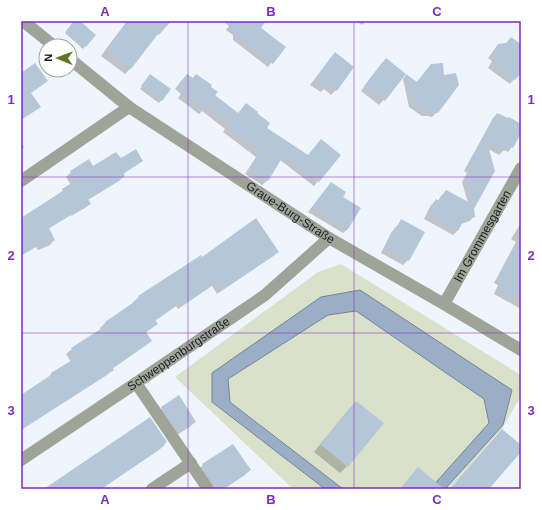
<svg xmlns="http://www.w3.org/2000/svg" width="542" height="510" font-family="Arial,sans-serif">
	<rect width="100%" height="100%" fill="#eef5fd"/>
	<!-- green -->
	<path fill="#d9e1cb" d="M341,264L521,375V396L502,429L450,489H445L503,425L512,390L360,290L212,373V402L325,489H293L175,377L318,272Z
		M356,311L484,399L489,423L430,489H343L230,401L228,379L328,315Z"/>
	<!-- water -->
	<path fill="#9aafc6" stroke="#738395" d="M360,290L512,390L503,425L445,489H430L489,423L484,399L356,311L328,315L228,379L230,402L343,489H325L212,402V373L321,297Z"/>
	<!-- shadow -->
	<path fill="#0003" d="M74,21H78L94,35L83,49L65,33Z
		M127,21H171L159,35L157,33L131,68L125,74L101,56Z
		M233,21H265L260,28L284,47L268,67L233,40V35L226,30Z
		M356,21H366L362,25Z
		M505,44L521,45V71L510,84L488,68L492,61L488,58L498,45Z
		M331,58L353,67L336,90L331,95L324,89L321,92L310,85Z
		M386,59L405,74L379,105L361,91L381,64Z
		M431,65L437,112L432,117L428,116H422L409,107L403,79L406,75L416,83Z
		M148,78L170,89L159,103L140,89Z
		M182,80L210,87L214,96L238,114H256L265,128L308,156L321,140L318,181L314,186L280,160L267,181L262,185L245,174L256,157L223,132L225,129L202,111L199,114L178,98L181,94L175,89Z
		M497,114L512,147L508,152L504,150L499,155L488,149L494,171L473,208L474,216L470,221L461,224L458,230L453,235L424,219L431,205L436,200L438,201L441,196L446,191L468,203L462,182L467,173L464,171L493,118Z
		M21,142L24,147L21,150Z
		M120,160L142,161L137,165L123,174L124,176L119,181L88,200L90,204L85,208L71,216V215L48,229L54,240L50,245L38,250L36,247L21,256V220L71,185L66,177L71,172L93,168Z
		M327,188L360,208L348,229L343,233L308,212Z
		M401,221L408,260L403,265L381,253L391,233Z
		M521,223V309L494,294L498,285L494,283L516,242L511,239Z
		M278,251L272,257L217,294L212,286L178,309L176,306L155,321L157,324L145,333L151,341L145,346L112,369L107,375L21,430V396L47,379L51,374L71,362L66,354L72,349L101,330L100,328L106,322L134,303L133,302L139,297L202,258Z
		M356,402L347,466L340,473L314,452L349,409Z
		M162,408L195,421L191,426L174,437L157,412Z
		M163,444L164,445L159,450L101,489H45Z
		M203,465L250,470L245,475L224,489H211L198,470Z"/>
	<!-- building -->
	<path fill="#b5c6d8" d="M74,21H80L96,35L86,47L66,31Z
		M128,21H168L131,69L106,49Z
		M223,21H266L261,28L286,47L273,64L236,37V32Z
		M511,37L521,44V73L515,80L492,63L496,56L492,53L498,44L506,43Z
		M335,52L354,67L337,91L329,85L326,88L314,80Z
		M386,58L406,74L385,101L364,86Z
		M35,63L48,81L31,93L41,107L21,120V73Z
		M443,63L444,75L456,73L459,85L438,113L433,112L427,113L413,103L406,74L417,82L431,64Z
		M150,74L171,89L162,101L141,86Z
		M187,74L193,78L196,74L212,85L211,87L218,92L215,95L238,113L246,103L258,112L257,113L270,123L267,128L308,155L321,139L341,155L319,182L284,155L268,181L249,169L260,152L227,127L229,124L207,106L204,110L182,93L185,89L179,84Z
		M497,113L508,118L509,117L521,124V133L513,148L508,145L504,151L487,142L495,171L474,209L475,217L464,220L458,231L428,214L436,199L439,201L446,190L474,205L466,176L471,168L468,166Z
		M136,149L143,161L123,173L125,176L88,199L91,204L76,212V211L49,228L55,240L43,246L41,243L21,255V218L63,191L62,189L75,181L70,171L89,159L93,166L116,152L121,158Z
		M331,182L346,192L343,197L361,208L348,229L312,207Z
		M256,218L279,252L223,289L218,281L184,304L182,301L155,320L158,324L146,332L152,341L112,368L114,370L48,412L21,430V395L51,375V373L77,357L71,348L107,325L105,322L140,298L138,296L201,255L202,257Z
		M401,219L425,232L409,261L385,248L395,227L397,228Z
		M521,237V300L499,288L503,279L499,277Z
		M179,395L196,422L179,433L161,407Z
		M356,401L384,423L348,467L320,444Z
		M150,417L167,442L164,444L165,445L101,489H44Z
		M502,429L521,445V452L489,489H450Z
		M233,444L251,470L223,489H218L202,464Z
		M418,467L444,489H400Z"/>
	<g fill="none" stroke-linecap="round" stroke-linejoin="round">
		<!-- street -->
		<g stroke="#a0a498" stroke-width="12">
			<path d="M23,21L54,46"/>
			<path id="s1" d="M70,59L129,107L329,238L444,304L521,350"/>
			<path d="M21,181L129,107"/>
			<path id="s2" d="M444,304L521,168"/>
			<path d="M136,383L208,489"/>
			<path id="s3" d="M21,460L136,383L265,295L329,238"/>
			<path d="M152,489L191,463"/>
		</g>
	</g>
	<!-- grid -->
	<path fill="none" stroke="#7b2cbf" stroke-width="1" stroke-opacity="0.55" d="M188,21V489M354,21V489M21,177H521M21,333H521"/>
	<g text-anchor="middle" stroke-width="3.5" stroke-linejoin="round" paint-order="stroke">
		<!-- street labels -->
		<g font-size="12" fill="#171d23" stroke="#fff">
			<text dy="4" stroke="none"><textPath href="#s1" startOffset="269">Graue-Burg-Straße</textPath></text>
			<text dy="4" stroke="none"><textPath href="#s2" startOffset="78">Im Grommesgarten</textPath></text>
			<text dy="4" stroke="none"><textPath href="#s3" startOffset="190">Schweppenburgstraße</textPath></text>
		</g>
	</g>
	<!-- border -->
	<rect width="542" height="510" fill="none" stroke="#ffffff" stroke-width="44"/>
	<!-- north arrow -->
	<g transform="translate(58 58) rotate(271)"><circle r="19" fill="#ffffff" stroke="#a2a5a7"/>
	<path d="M0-3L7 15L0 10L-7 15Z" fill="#607525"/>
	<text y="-6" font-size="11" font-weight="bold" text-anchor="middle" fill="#171d23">N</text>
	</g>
	<rect x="22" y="22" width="498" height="466" fill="none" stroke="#7b2cbf" stroke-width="1.5"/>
	<g font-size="13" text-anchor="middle" font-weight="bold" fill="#7b2cbf">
		<text x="105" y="16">A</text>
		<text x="271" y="16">B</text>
		<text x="437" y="16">C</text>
		<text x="11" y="104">1</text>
		<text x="531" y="104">1</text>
		<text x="11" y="260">2</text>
		<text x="531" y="260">2</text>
		<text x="11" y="415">3</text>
		<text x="531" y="415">3</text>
		<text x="105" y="504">A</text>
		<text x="271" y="504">B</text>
		<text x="437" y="504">C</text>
	</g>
</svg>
